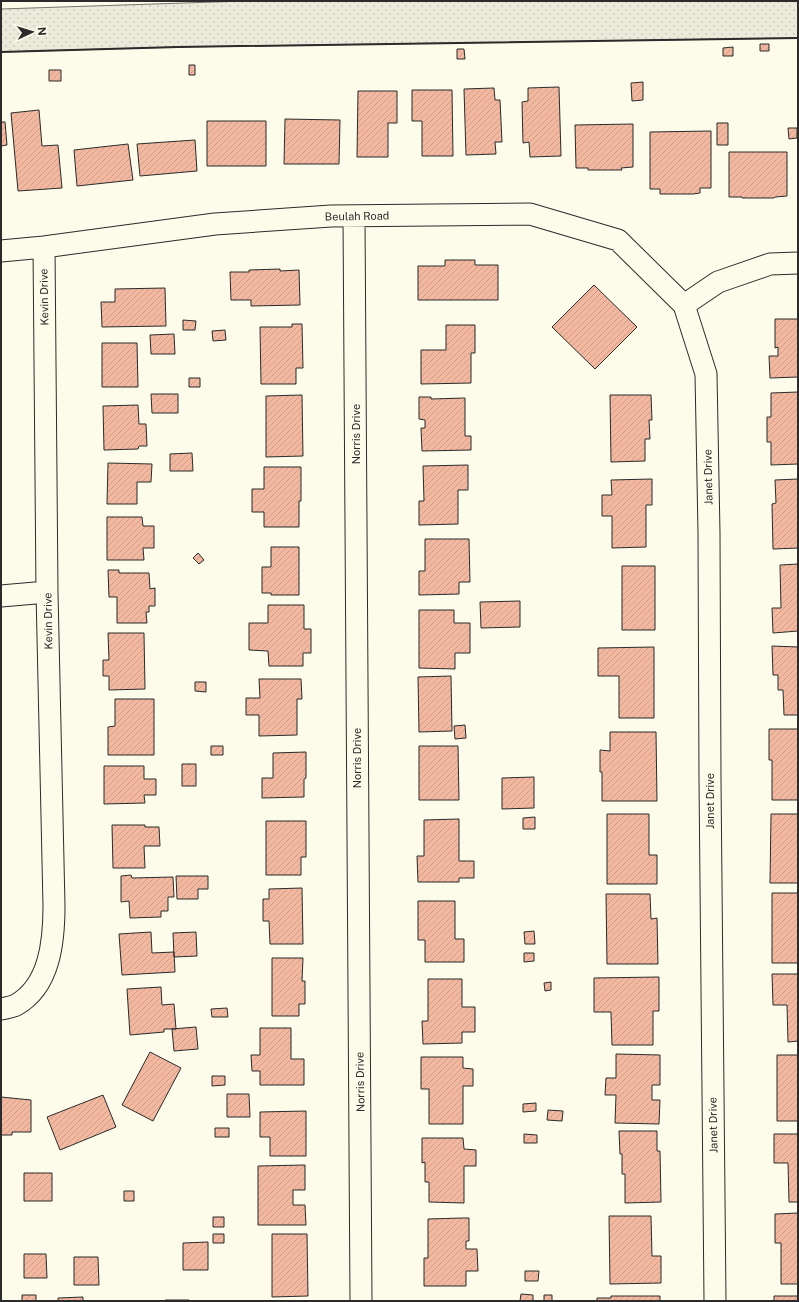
<svg xmlns="http://www.w3.org/2000/svg" width="799" height="1302" font-family="'Public Sans',sans-serif">
	<defs>
		<pattern id="grass-dots" width="8" height="8" patternUnits="userSpaceOnUse"><rect width="8" height="8" fill="#ecebdb"/><path d="M2 2h.1M6 6h.1" fill="none" stroke="#cbcabc" stroke-width="1.8" stroke-linecap="round"/></pattern>
		<pattern id="building-hatch" width="6" height="6" patternUnits="userSpaceOnUse"><rect width="6" height="6" fill="#f2b8a0"/><path d="M-1 1l2-2M0 6l6-6M5 7l2-2" fill="none" stroke="#d09e8a"/></pattern>
	</defs>
	<rect width="100%" height="100%" fill="#fdfbea"/>
	<!-- grass -->
	<path fill="url(#grass-dots)" stroke="#74746e" d="M245,1H798V38L178,47L1,52V9Z"/>
	<!-- building -->
	<path fill="url(#building-hatch)" stroke="#2b2b2b" d="M760,44H769V51H760Z
		M733,47V56H723V48Z
		M457,49H464L465,59H457Z
		M189,65H195V75H189Z
		M49,70H61V81H49Z
		M643,82V100L632,101L631,83Z
		M559,87L561,156L530,157L529,142L523,143L522,102L528,101V88Z
		M494,88L495,100H500L502,142H495L496,154L466,155L464,89Z
		M412,90H452L453,156H422V121H412Z
		M358,91H397V123H388V157H357Z
		M39,110L42,146L58,145L62,188L18,191L11,113Z
		M285,119L340,120L339,164H284Z
		M207,121H266V166H207Z
		M1,122H5L7,145L1,146Z
		M717,123H728V145H717Z
		M633,124V167L621,168L622,170H588V168H576L575,125Z
		M788,128H797V138L789,139Z
		M711,131V188H700V193L693,194H660V189H650V132Z
		M195,140L197,171L140,176L137,144Z
		M128,144L133,180L77,186L74,150Z
		M729,152H787V196L775,197L774,198H742V197H729Z
		M445,260H475V265H498V300H418V266H445Z
		M280,269V271L299,270L300,305L251,306V300H231L230,272H249V270Z
		M594,285L637,327L595,369L552,327Z
		M165,288L166,326L102,327L101,302H115V289Z
		M775,319H798V377L770,378L769,356H778V347L775,348Z
		M183,320L196,321L195,330H183Z
		M292,324H302L303,368H296V384H261L260,327H292Z
		M446,325H475V353H471V383L421,384V350H446Z
		M225,330L226,340L213,341L212,331Z
		M174,334L175,354H151L150,335Z
		M102,343H137L138,387H102Z
		M189,378H200V387H189Z
		M798,392V464L771,465V442H767V417H771V393Z
		M151,394H178V413H152Z
		M302,395L303,456L266,457V396Z
		M610,395H651L652,420H649L650,439H645V461L611,462Z
		M419,397H431V399L465,398V436H471V450L422,451L421,428H425V420L419,419Z
		M138,405L139,424H146L147,446H139L138,449L104,450L103,406Z
		M192,453L193,471H170V454Z
		M108,463L152,464L151,482H137V504H107Z
		M468,465V490H458V524L419,525V501H424L423,466Z
		M264,467H301V501H299V527H264V512H252V489H264Z
		M652,479V505H646V547L612,548V516H602V495H612L611,480Z
		M798,479V548L773,549L772,504L776,503L775,480Z
		M107,517H142L143,526H154V548H143L144,560H107Z
		M425,539H469L470,582H459V594L419,595V571H425Z
		M271,547H299V595H271V593H262V567H271Z
		M198,553L204,560L199,564L193,558Z
		M798,564V631L773,633L772,608H781L780,565Z
		M622,566H655V630H622Z
		M108,570H119V573H149L150,589L155,588V606H149V612H146L147,623H117V597H109Z
		M520,601V627L481,628L480,602Z
		M268,605H304V629H311V653H303V666H269L268,651L249,650V623H268Z
		M419,610H454V623H470V653H455V669L419,668Z
		M108,633H144L145,689L109,690V676H103V660H109Z
		M772,646L798,647V715H784L783,690H778V675H773Z
		M654,647V718H619V676H598V648Z
		M451,676L452,731L419,732L418,677Z
		M259,679H301L302,699H297V735L259,736V715H246V698H260Z
		M195,682H206V692L195,691Z
		M115,699H154V755H108V727L115,726Z
		M465,725L466,738L455,739L454,726Z
		M769,729H798V800H772V760H769Z
		M610,732H656L657,801H602V772H600V750L610,751Z
		M211,746H223V755H211Z
		M419,746H458L459,800H419Z
		M306,752V778L304,779V797L262,798V778H273V753Z
		M182,764H196V786H182Z
		M104,766H144V779H156V795H144L145,803L104,804Z
		M534,777V808L502,809V778Z
		M607,814H649V855H657V884H607Z
		M771,814H798V883H770Z
		M535,817V829H523V818Z
		M459,819V861H474V878H459V882H418L417,856H424V820Z
		M266,821H306V857H301V875H266Z
		M112,825H145V827H159L160,846H144L145,868H113Z
		M131,875L132,878L173,877L174,897H168V911H161V917L130,918L129,901L121,902V876Z
		M176,876H208V889H198V899H177Z
		M302,888L303,944H270L269,921H263V899H269V889Z
		M772,893H798V963H772Z
		M606,894H650L651,919L657,918L658,964H607Z
		M418,901H455V939H464V962H425V940H418Z
		M534,931L535,944H525L524,932Z
		M151,932L152,953L174,952L175,972L122,975L119,934Z
		M196,932L197,956L174,957L173,933Z
		M524,953H534V961L524,962Z
		M272,958H303L302,981H305V1004H299V1016H272Z
		M772,974H798V1041L788,1042L787,1005H773Z
		M659,977V1011H653V1045H612L611,1012H594V978Z
		M428,979H462V1007H475V1032H462V1043L423,1044L422,1021H428Z
		M551,982V990L545,991L544,983Z
		M161,987L162,1005L174,1004L176,1029H164V1032L130,1035L127,989Z
		M227,1008L228,1017H212L211,1009Z
		M196,1027L198,1049L174,1051L172,1029Z
		M260,1028H291V1059H304V1085H260V1071H252L251,1055H260Z
		M150,1052L181,1068L153,1121L122,1105Z
		M616,1054L660,1055V1085H652V1100H660L659,1124L615,1123L616,1095H605L606,1078H616Z
		M777,1055H798V1121H777Z
		M421,1057H463V1068L473,1069V1086H463V1124H429V1089H421Z
		M212,1076H225V1085L212,1086Z
		M227,1094H249L250,1117H227Z
		M103,1095L116,1127L60,1150L47,1117Z
		M1,1097L31,1100V1132H12V1135H1Z
		M536,1103V1111L523,1112V1104Z
		M548,1110L563,1111L562,1121L547,1120Z
		M306,1111V1156H270V1137H260V1112Z
		M215,1128H229V1137H215Z
		M619,1131H657V1151H660L661,1202L625,1203V1174H622V1154H620Z
		M524,1134L537,1135V1143H524Z
		M774,1134H798V1202H789L788,1163H774Z
		M422,1138H463L464,1149L476,1150V1166H464V1203L429,1202V1182H425V1162L422,1163Z
		M305,1165V1190H293V1205H305L306,1225H258V1166Z
		M24,1173H52V1201H24Z
		M124,1191H134V1201H124Z
		M798,1213V1284H781V1243H775V1214Z
		M609,1216H651L652,1256H661V1283L610,1284Z
		M213,1217H224V1227H213Z
		M462,1218H469V1241H466V1249H477L478,1271H466V1286H424V1258H428V1219Z
		M213,1234H224V1243H213Z
		M272,1234H307L308,1296L272,1297Z
		M208,1242V1270H183V1243Z
		M24,1254H46L47,1278H24Z
		M74,1257H98L99,1285H74Z
		M525,1271H539L538,1281H525Z
		M521,1294L533,1295V1301H520Z
		M22,1295H36V1301H22Z
		M544,1295H552V1301H544Z
		M611,1296H660V1301H597V1298H611Z
		M774,1296H798V1301H774Z
		M83,1297V1301H58V1298Z
		M165,1300H189V1301H165Z"/>
	<g fill="none" stroke-linecap="round" stroke-linejoin="round">
		<defs>
			<path id="street" d="M354,216L361,1301
				M1,251L44,247L215,224L331,216L530,214L618,240L684,305L706,374L709,533L710,780L715,1301
				M684,305L718,282L770,264L798,263
				M1,596L47,592
				M1,1009C6,1008 12,1007 16,1005C50,986 54,941 54,906L47,592L44,247"/>
		</defs>
		<!-- street casing -->
		<use href="#street" stroke="#2b2b2b" stroke-width="23"/>
		<!-- street -->
		<use href="#street" stroke="#fdfbea" stroke-width="21"/>
		<!-- wall -->
		<path stroke="#2b2b2b" stroke-width="2" d="M1,52L178,47L798,38"/>
	</g>
	<g text-anchor="middle" stroke-width="3" stroke-linejoin="round" paint-order="stroke">
		<!-- street labels -->
		<g font-size="11" fill="#2b2b2b" stroke="#fdfbea">
			<text transform="translate(357 216) rotate(-1)" y="4">Beulah Road</text>
			<text transform="translate(44 297) rotate(-91)" y="4">Kevin Drive</text>
			<text transform="translate(356 434) rotate(-90)" y="4">Norris Drive</text>
			<text transform="translate(708 477) rotate(-91)" y="4">Janet Drive</text>
			<text transform="translate(48 621) rotate(-91)" y="4">Kevin Drive</text>
			<text transform="translate(357 758) rotate(-90)" y="4">Norris Drive</text>
			<text transform="translate(710 801) rotate(-90)" y="4">Janet Drive</text>
			<text transform="translate(360 1082) rotate(-91)" y="4">Norris Drive</text>
			<text transform="translate(713 1125) rotate(-91)" y="4">Janet Drive</text>
		</g>
	</g>
	<!-- border -->
	<rect width="799" height="1302" fill="none" stroke="#2b2b2b" stroke-width="4"/>
	<!-- north arrow -->
	<g transform="translate(32 32) rotate(86)" stroke="#fdfbea" stroke-width="3" paint-order="stroke">
	<path d="M0-3L7 15L0 10L-7 15Z" fill="#2b2b2b"/>
	<text y="-6" font-size="11" font-weight="bold" text-anchor="middle" fill="#2b2b2b">N</text>
	</g>
</svg>
